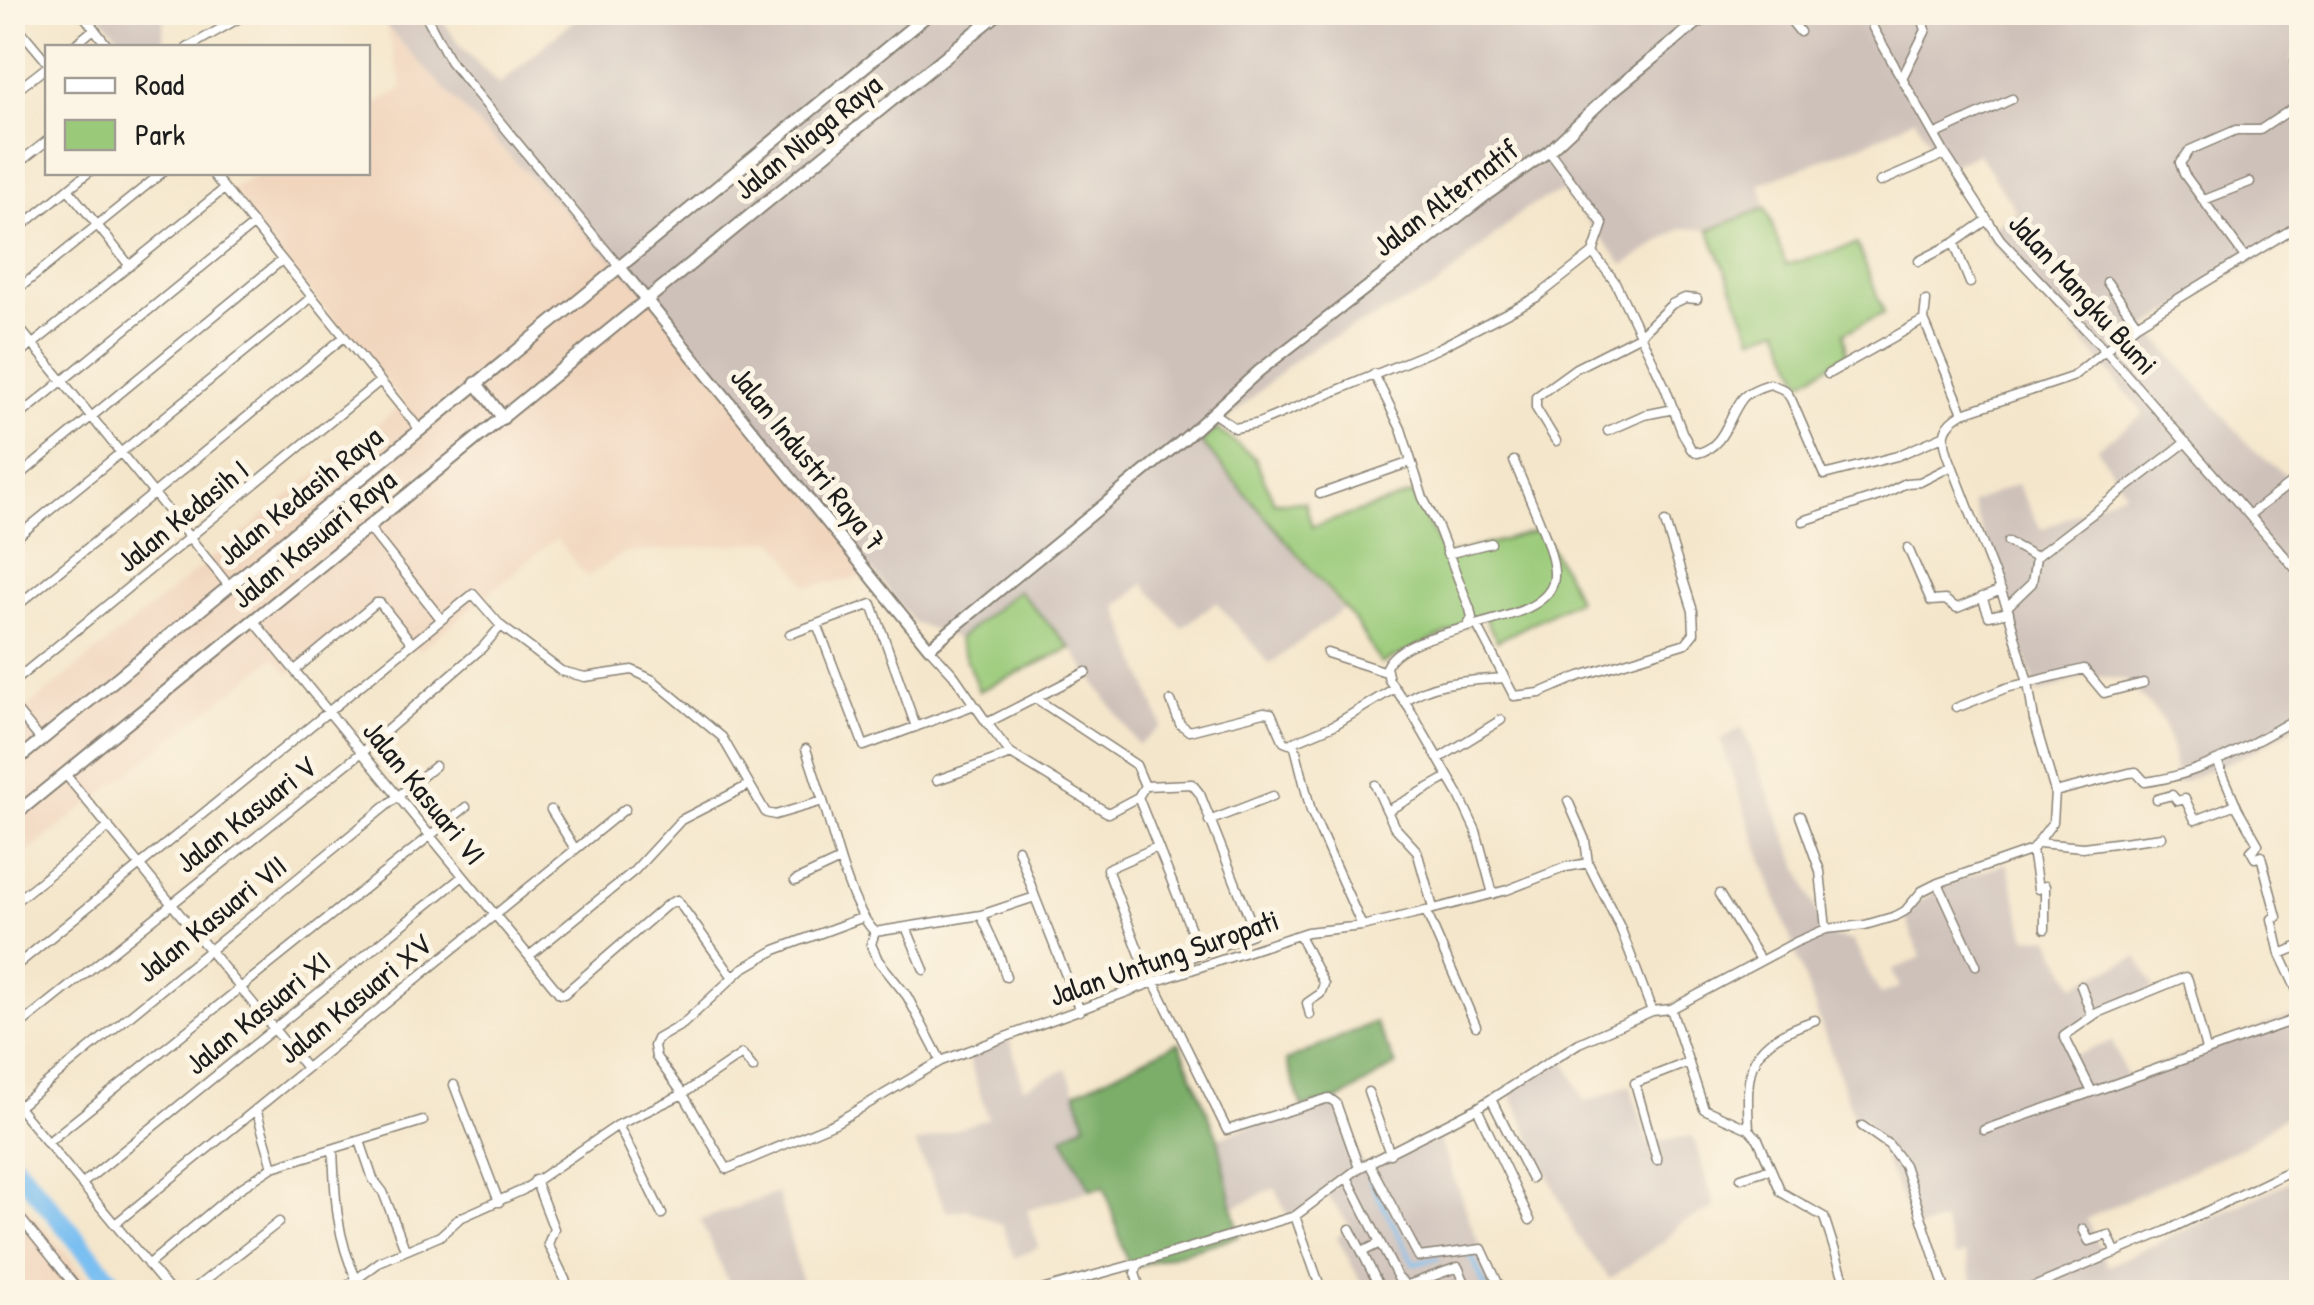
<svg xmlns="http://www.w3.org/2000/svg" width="2314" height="1305" font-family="'Patrick Hand',sans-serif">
	<rect width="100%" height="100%" fill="#fcf5e5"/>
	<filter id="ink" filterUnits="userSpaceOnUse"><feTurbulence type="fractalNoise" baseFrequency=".01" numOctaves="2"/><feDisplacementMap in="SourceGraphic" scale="20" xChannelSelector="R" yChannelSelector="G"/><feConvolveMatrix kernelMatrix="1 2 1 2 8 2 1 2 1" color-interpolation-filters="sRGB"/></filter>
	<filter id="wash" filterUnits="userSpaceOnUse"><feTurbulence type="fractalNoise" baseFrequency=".0048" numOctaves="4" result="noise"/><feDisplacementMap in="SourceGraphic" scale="40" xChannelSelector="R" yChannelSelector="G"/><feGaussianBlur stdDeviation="2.25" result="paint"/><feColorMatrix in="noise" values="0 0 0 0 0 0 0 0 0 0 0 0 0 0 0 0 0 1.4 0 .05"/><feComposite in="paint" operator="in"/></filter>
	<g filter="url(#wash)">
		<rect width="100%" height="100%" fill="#f4e6cb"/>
		<!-- built -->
		<path fill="#f1d5bd" d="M386,26L466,112L676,323L875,576L807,586L775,540L622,554L587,577L556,538L419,651L376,602L289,674L274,658L13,864V719L404,403L227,192L260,173L368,172V109L403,88Z
			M13,1191L99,1292H13Z"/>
		<!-- industrial -->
		<path fill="#cec1ba" d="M583,12L2294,13L2302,31L2301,44L2291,59L2301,94V239L2241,269L2147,327L2254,451L2301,486V722L2254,751L2177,784L2172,749L2162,719L2125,680L2088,675L2038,694L1972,503L2017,484L2041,529L2125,491L2097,448L2144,414L2067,321L1984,234L2017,212L1978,153L1944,169L1915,118L1880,137L1760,184L1766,208L1709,230L1682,228L1624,265L1562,191L1525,209L1435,288L1321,343L1291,363L1202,443L1342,610L1270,664L1216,602L1182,628L1144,584L1117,606L1162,726L1138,745L1071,648L1019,591L958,639L914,623L676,323L466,112L386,26L383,13H438L459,44L499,85Z
			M98,13H164L163,40L128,47Z
			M1742,727L1826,935L1853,941L1880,994L1900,987L1892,971L1921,957L1905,916L1917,903L1949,883L2007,863L2026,937L2050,938L2074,985L2137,957L2154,988L2062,1036L2071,1057L2112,1041L2127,1077L2301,1012V1109L2285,1116L2247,1144L2086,1219L2108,1266L2301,1176V1292H1976L1965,1254L1955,1257L1943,1221L1915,1229L1865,1118L1855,1120L1720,740Z
			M1010,1039L1023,1087L1067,1069L1086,1123L1063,1137L1091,1190L1027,1210L1039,1247L1015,1258L1002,1225L968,1209L947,1212L915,1144L988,1118L967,1054Z
			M1564,1059L1585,1102L1630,1085L1648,1142L1693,1136L1715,1208L1680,1224L1664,1241L1610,1279L1576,1235L1509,1090Z
			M1338,1100L1364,1167L1439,1139L1497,1292H1366L1337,1237L1350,1226L1327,1195L1289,1220L1275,1188L1233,1208L1218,1138L1302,1107Z
			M778,1193L802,1282L774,1292H733L700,1220Z"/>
		<!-- green -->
		<path fill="#9aca79" stroke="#5b734a" stroke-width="2.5" d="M1766,208L1786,265L1857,244L1884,313L1844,333L1847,354L1802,382L1779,328L1753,338L1709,230Z
			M1217,429L1255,458L1274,502H1305L1312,527L1413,494L1445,556L1539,530L1565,571L1577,600L1497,641L1484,616L1381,664L1354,620L1201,442Z
			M1018,590L1071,648L979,691L958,639Z"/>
		<!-- forest -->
		<path fill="#7bae69" stroke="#4c6542" stroke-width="2.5" d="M1375,1022L1396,1065L1338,1100L1302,1107L1286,1061Z
			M1179,1042L1218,1138L1239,1236L1129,1268L1104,1186L1091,1190L1063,1137L1086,1123L1076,1092Z"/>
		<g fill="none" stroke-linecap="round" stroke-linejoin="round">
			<!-- stream -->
			<path stroke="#7abff1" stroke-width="4" d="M1369,1179L1414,1264L1438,1258
				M1466,1251L1473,1259L1487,1292"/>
			<!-- river -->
			<path stroke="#7abff1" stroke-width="20" d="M12,1162L111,1281L115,1292"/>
		</g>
	</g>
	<g filter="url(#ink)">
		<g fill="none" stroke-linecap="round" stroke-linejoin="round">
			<defs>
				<path id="minor" d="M81,12L109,48
					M424,12L450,61L619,266
					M1784,12L1800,32
					M1880,12L1872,20L1873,28L1945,154L2000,239L2105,350L2302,576
					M12,20L48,63
					M71,48L94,29
					M187,48L250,12
					M2302,50C2290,61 2297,71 2302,83
					M1903,76L1926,30L1920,12
					M12,94L48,66
					M1934,135L2012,99
					M12,168L48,140
					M211,172L420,430
					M1880,182L1945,154
					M68,189L130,266
					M2204,200L2250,182
					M12,234L89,172
					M1954,243L1970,283
					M1593,253L1615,282L1665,387L1682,432L1691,449L1698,453C1725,446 1727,419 1742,399C1748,391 1760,387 1770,384L1785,390L1791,399L1824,475L1897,456L1943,436
					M2244,256L2184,174L2180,163L2190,150L2236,130H2260L2302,102
					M1919,261L1954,243L1987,220
					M2107,282L2137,324
					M12,294L163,172
					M1926,301L1924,320L1963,413
					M12,319L229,586
					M12,361L224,189
					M1374,374L1401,429L1423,498L1438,527L1470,609L1472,618L1468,625
					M1828,374L1924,320
					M1213,413L1235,428L1256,424L1437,349L1537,297L1593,253L1603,224L1549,151
					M12,422L253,225
					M1608,431L1644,415L1674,409
					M1556,441L1536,408V397L1576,368L1639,336L1672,304L1685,298L1697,299
					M12,482L282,260
					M1320,494L1411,462
					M2249,515L2291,483L2302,489
					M1803,521L1882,495L1906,483L1920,482L1952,466
					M369,528L441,619
					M12,541L312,297
					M2008,542L2036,557
					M1908,548L1931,601L1945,600L1957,608L2001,590
					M1447,554L1491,543
					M1982,597L1989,616L2009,612
					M2007,607L2032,583L2036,557L2186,442
					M12,610L344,337
					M254,621L560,994H564L668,904L677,900L732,976
					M817,624L864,746L974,705
					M1477,625L1514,696L1540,693L1580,676L1686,643L1694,633L1693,611L1665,522
					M790,634L872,604L916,727
					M929,648L953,674L987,723L1086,672
					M1327,653L1386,672
					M295,670L376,603H380L411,642
					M12,683L380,381
					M1035,698L1136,765L1145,786
					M1171,701L1180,724L1189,731L1264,712L1271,713L1284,742L1289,744L1334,725L1395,688
					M1405,701C1434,680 1470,681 1505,678
					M12,705L41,740
					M1956,708L2006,688L2084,669L2104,693L2143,683
					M987,723L1011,754L1108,813L1138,797L1145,786L1192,784L1200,794L1253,927L1252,934L1152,972L1146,970L1107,869L1157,847
					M1294,743L1311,811L1362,926
					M806,749L823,801
					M1438,759L1501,720
					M2217,761L2238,809L2258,844L2251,851L2255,858L2261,856L2277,917L2272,919L2280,954L2302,1001
					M65,774L306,1068
					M937,780L1011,754
					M1375,785L1394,826L1417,851L1433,908
					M2055,792L2129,773L2136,772L2145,782C2202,775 2253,743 2302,715
					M1138,797L1200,952
					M2302,798L2298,802L2302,811
					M2157,799L2172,795L2177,801L2185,799L2195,820L2236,804
					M1568,801L1585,840L1588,863
					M551,810L575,849
					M1387,811L1448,777
					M1800,816L1820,871L1826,929
					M1209,821L1273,796
					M2038,843L2083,847L2162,837
					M1018,849L1035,897
					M2032,850L2038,889L2045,886V929
					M795,881L840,860
					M1938,883L1976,965
					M1493,894L1476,831L1459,795L1409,708L1389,680L1386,667C1407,621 1551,630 1554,577C1556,550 1524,488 1514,461
					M1719,894L1760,960
					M12,904L109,827
					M1426,911L1476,1026
					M981,915L999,954L1006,977
					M906,927L924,970
					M875,932L871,944L878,960L907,996L941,1061
					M1299,935L1324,984L1320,994L1307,1003L1310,1015
					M2280,954L2302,945
					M529,956L634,871L681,820L749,785
					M12,969L473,594L501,626L561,671L585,677L632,670L653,680L722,737L766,813L775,815L823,801C834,836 849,906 875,932L981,915L1035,897L1080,1011
					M1154,982L1227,1130L1329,1098L1336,1103L1359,1168
					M2081,986L2092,1016
					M1671,1009L1796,942L1826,929L1865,925L1896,916L1905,911L1922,891L1938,883L2032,850L2053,822L2055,792L2034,720L2028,683L2007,607L1948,455C1941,434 1944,424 1963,413L2072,377L2137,324L2302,223
					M12,1032L362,752L482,648L501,626
					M2206,1050L2188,980L2185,977L2097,1013L2064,1036L2092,1092L2302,1017
					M753,1068L742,1054L683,1094L656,1057L654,1046L657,1039L683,1024L742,969L775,950L864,917
					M454,1085L499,1202
					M1368,1092L1390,1154
					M1491,1099L1531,1178
					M12,1100L171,1292
					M18,1107L435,766
					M1477,1108L1530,1220
					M256,1109L273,1167L423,1121
					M618,1125L662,1214
					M1862,1126L1889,1145L1904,1165L1946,1292
					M1749,1129C1745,1063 1749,1043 1815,1020
					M1984,1130L2092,1092
					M360,1141L373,1179L383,1192L405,1249
					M47,1143L466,807
					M333,1149C335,1196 336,1236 356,1278
					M1657,1160L1635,1083L1689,1062
					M1369,1163L1419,1257L1482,1249L1502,1292
					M1347,1177L1398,1278L1414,1292
					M1741,1178L1769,1169
					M535,1180L554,1229L548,1244L571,1292
					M82,1184L463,876
					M12,1208L80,1292
					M1295,1216L1322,1292
					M115,1224L625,809
					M1350,1229L1362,1252
					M2083,1229L2089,1241L2108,1235L2116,1253
					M1380,1243L1362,1252L1382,1292
					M148,1265L236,1191L273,1167
					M1408,1285L1458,1267L1469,1292
					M190,1292L279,1222
					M339,1292L381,1261L440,1236L460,1218L523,1190L618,1125L683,1094L727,1169L835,1123L941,1061L1154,982L1307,932L1362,926L1426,911L1507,890L1566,867L1588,863L1620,927L1652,1011L1671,1009L1704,1109L1749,1129L1758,1139L1781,1192L1824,1217L1848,1292
					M1034,1292L1139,1263
					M1141,1292L1135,1273L1139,1263L1295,1216L1359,1168L1477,1108L1579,1043L1652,1011
					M1437,1292L1464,1281
					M2022,1292L2166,1231L2302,1165"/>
				<path id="tertiary" d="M619,266L929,648L1184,439L1259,371L1485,196L1549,151L1613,91L1710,12"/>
				<path id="secondary" d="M476,383L503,418
					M12,764L931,12
					M12,817L1000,12"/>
			</defs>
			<!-- minor casing -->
			<use href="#minor" stroke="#888174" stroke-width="11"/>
			<!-- tertiary casing -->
			<use href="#tertiary" stroke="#888174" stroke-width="14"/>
			<!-- secondary casing -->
			<use href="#secondary" stroke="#888174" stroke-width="15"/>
			<!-- minor -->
			<use href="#minor" stroke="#fff" stroke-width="8"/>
			<!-- tertiary -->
			<use href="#tertiary" stroke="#fff" stroke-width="10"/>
			<!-- secondary -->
			<use href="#secondary" stroke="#fff" stroke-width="11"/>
		</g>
	</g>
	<g text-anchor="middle" stroke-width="10" stroke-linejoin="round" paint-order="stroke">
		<!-- street labels -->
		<g font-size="30" fill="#1c1c1c" stroke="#fcf5e5">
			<text transform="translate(808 137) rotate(-39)" y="10">Jalan Niaga Raya</text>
			<text transform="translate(1446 198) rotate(-37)" y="10">Jalan Alternatif</text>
			<text transform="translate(2083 294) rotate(48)" y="10">Jalan Mangku Bumi</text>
			<text transform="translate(808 459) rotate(51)" y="10">Jalan Industri Raya 7</text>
			<text transform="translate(300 496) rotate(-39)" y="10">Jalan Kedasih Raya</text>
			<text transform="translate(183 516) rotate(-39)" y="10">Jalan Kedasih I</text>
			<text transform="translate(314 539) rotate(-39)" y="10">Jalan Kasuari Raya</text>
			<text transform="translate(424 793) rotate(51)" y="10">Jalan Kasuari VI</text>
			<text transform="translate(246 815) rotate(-38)" y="10">Jalan Kasuari V</text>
			<text transform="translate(212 919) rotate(-39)" y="10">Jalan Kasuari VII</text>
			<text transform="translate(1164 958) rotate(-19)" y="10">Jalan Untung Suropati</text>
			<text transform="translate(355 999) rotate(-39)" y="10">Jalan Kasuari XV</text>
			<text transform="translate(258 1013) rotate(-39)" y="10">Jalan Kasuari XI</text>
		</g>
	</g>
	<!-- margin -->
	<rect width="2314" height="1305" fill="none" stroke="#fcf5e5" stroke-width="50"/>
	<!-- legend -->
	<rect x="45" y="45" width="325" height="130" fill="#fcf5e5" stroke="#a29e95" stroke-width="2.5"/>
	<rect x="65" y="78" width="50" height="15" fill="#ffffff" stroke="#a29e95" stroke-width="2.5"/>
	<text x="135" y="95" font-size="30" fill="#1c1c1c">Road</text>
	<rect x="65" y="120" width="50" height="30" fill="#9aca79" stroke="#a29e95" stroke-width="2.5"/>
	<text x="135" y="145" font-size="30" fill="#1c1c1c">Park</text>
</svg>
